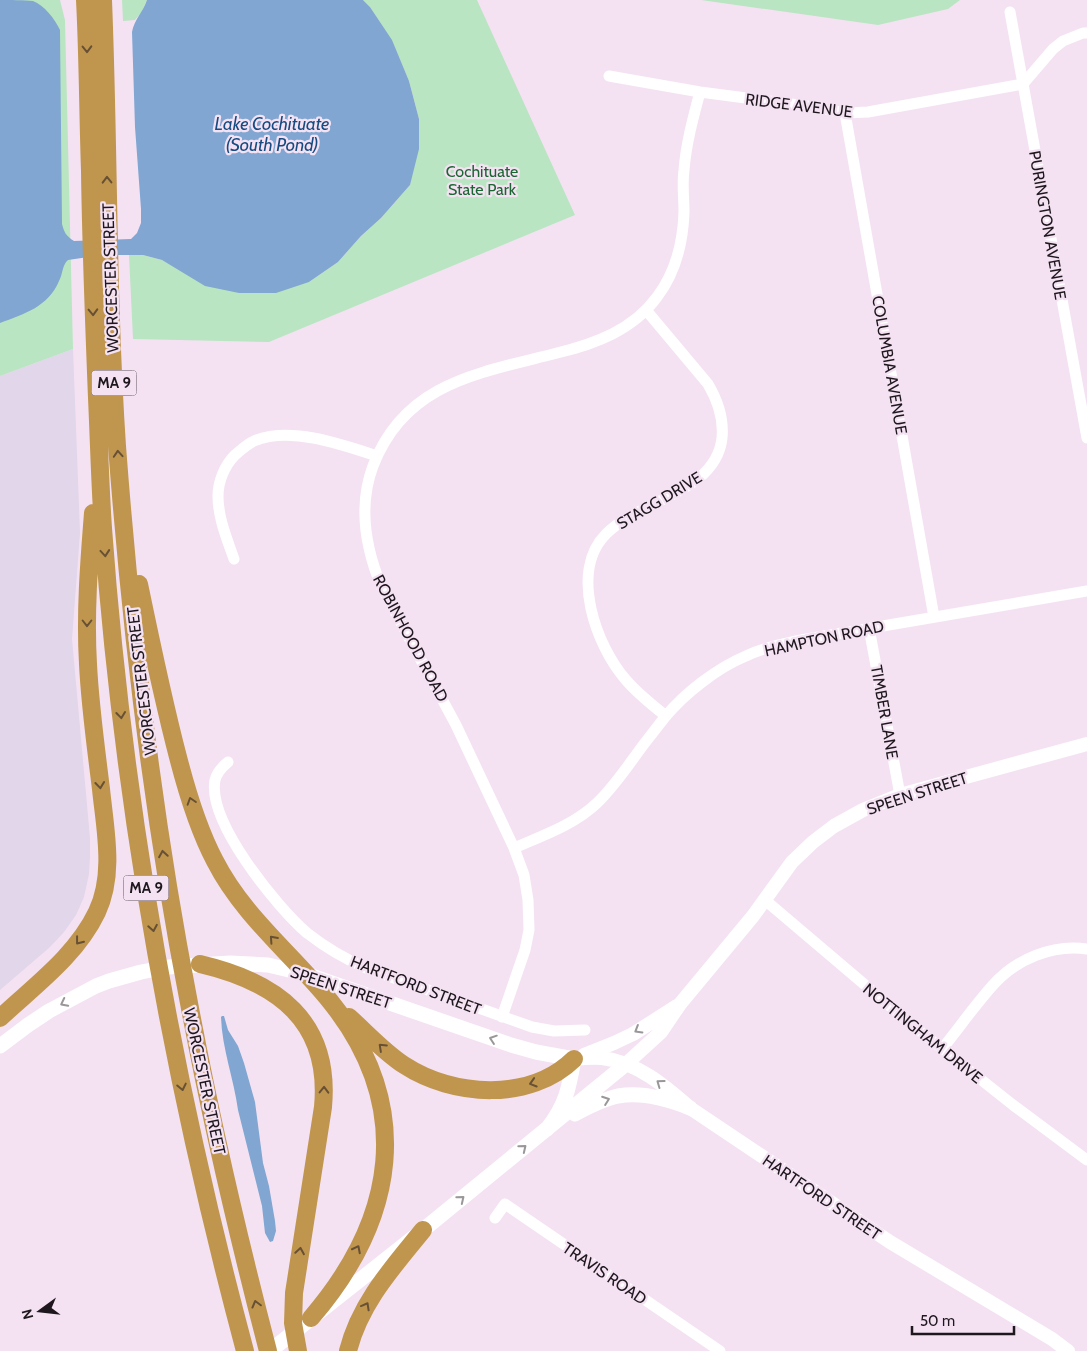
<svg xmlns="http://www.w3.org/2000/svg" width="1087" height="1351" font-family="Cabin,sans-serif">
	<rect width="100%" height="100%" fill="#f4e2f3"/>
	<!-- commercial -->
	<path fill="#e1d6ea" d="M73,349L80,533L72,639L90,838V856L89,874L84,897L76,915L64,932L50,947L0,990V376Z"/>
	<!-- green -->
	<path fill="#bae5c2" d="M0,0H60L65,20L73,349L0,376Z
		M122,0H147L141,13L135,20L123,21Z
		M363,0H477L575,215L269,342L133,339L129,255H143L162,260L182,271L309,282L338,262L361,236L381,218L410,185L419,119L409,81L392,41L370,7Z
		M701,0H960L948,9L878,25Z"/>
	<!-- water -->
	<path fill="#80a6d1" d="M0,0C8,0 26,0 33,1C44,5 55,19 60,30L62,224C64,232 66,236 74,241L131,239L137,233L141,223V209L135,127L132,32C134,20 143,12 147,0H363L370,7L392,40L409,81L419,119V149L410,185L381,218L361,236L338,262L309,282L276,293H239L205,286L162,260L143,255H102L68,260C62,265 63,274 59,281C48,307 24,314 0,323Z
		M222,1016H224L228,1030L238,1046L244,1063L255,1102L263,1163L269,1186L275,1221L276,1231L273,1241L270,1242L265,1233L262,1206L238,1110C234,1079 222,1049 221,1017Z"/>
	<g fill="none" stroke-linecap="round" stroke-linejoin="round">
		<!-- minor -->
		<path stroke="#fff" stroke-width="11" d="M1010,12L1087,438
			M609,76L700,92L814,107L845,113L868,112L1023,84L1053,49L1063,41L1083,33H1087
			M845,113L934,617
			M646,310L708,384C718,401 724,418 722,438C716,493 639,500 606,534C569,571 596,646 626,680C638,694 652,705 666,716
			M234,559C227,539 218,518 218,496C218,481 225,465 235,455C241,450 247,444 254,441C290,426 341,444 377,456
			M869,628L900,795
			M228,762C222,767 217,772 215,780C207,822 277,907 307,933C325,947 345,959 366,968L532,1027L554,1031L585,1030
			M514,848C542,836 574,825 597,803C615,786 629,764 644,744C651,735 658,726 665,717C685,693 717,668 746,656C763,648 782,644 801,640L1087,591
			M765,900L911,1024L1013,1105L1087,1160
			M502,1017L525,950L529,930L528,900L524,875L514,848L456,725L382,588C366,550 358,506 373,466C405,382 480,373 557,353C595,344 633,330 657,297C676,272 683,242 684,212C684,198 682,184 684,170C686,144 693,118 700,92
			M942,1049C959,1028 975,1005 993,985C1016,959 1053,944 1087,949
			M495,1218L505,1204L720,1351"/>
		<!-- tertiary -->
		<path stroke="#fff" stroke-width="14" d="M584,1055L614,1043L633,1034L677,1006
			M574,1059C583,1058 593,1057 602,1058C637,1062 665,1086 690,1108L890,1242L1052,1339L1068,1351
			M626,1064L661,1032L680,1004L753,916L792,862L813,842L834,826L863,810L900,795L1087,744"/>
		<!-- secondary -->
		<path stroke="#fff" stroke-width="15" d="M0,1046L28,1025L49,1011L96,986L109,981L141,972L168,967L230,963L268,965L306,974L511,1045L536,1052L574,1059C569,1088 566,1105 547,1129
			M575,1114C588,1107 603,1099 618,1096C642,1092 668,1099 690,1108
			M270,1351L423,1230L626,1064"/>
		<!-- trunk -->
		<path stroke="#c0964f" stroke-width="18" d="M85,0C88,57 88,114 90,171C91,247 94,322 97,398C99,441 100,484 103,528C123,806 173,1082 245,1351
			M103,0C109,148 107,297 117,446C131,632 153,819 189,1003C211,1120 238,1236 268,1351
			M139,584C151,642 163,700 178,757C187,792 198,829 215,861C243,916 292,954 330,1001C415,1107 396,1219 311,1318
			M200,964C277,982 331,1021 323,1107L294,1293L293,1323L298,1351
			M349,1017C367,1033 384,1052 404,1065C453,1097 530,1102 574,1059
			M0,1018C34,986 76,956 97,912C115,874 105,829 101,789C96,748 90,706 88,664C85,614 89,563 93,513
			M348,1351C360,1303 393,1267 423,1230"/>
	</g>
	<!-- one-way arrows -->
	<defs><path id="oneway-chevron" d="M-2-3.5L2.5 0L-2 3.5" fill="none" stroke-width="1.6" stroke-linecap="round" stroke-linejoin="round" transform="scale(1.25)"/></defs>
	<g stroke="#675034">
		<use href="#oneway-chevron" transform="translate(87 49) rotate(89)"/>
		<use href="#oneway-chevron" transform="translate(107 180) rotate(-91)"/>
		<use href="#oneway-chevron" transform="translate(93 312) rotate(88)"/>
		<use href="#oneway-chevron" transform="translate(118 454) rotate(-94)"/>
		<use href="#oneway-chevron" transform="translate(105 553) rotate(85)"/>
		<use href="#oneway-chevron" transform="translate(87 623) rotate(90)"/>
		<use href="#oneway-chevron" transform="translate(121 715) rotate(83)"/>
		<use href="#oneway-chevron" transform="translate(100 785) rotate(84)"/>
		<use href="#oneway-chevron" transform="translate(191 801) rotate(-108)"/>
		<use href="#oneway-chevron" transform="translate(163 854) rotate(-99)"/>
		<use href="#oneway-chevron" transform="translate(153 928) rotate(80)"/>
		<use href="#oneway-chevron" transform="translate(273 939) rotate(-132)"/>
		<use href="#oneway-chevron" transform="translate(79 941) rotate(128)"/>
		<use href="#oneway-chevron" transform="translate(382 1047) rotate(-137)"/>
		<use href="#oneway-chevron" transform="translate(533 1083) rotate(163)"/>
		<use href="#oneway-chevron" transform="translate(182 1087) rotate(78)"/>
		<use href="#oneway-chevron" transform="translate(324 1090) rotate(-89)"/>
		<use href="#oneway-chevron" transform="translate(357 1249) rotate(-63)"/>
		<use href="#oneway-chevron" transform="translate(300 1251) rotate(-81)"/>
		<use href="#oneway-chevron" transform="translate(256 1304) rotate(-105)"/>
		<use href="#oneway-chevron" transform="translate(366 1306) rotate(-61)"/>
	</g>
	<g stroke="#9a9799">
		<use href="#oneway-chevron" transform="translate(64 1003) rotate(153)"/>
		<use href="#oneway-chevron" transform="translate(638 1030) rotate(149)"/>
		<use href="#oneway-chevron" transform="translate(493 1039) rotate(-161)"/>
		<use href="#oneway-chevron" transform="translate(660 1083) rotate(-144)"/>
		<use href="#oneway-chevron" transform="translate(606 1100) rotate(-20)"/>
		<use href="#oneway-chevron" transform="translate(523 1148) rotate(-39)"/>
		<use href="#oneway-chevron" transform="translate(461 1199) rotate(-39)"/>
	</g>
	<g text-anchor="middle" stroke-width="4.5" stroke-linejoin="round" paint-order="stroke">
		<!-- shield labels -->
		<g fill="#f4e2f3" stroke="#5e545d" stroke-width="1">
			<rect x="91.5" y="370.5" width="45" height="25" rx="4"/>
			<rect x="123.5" y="875.5" width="45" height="25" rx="4"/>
		</g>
		<g font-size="15" font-weight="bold" fill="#1e171d">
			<text x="114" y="388">MA 9</text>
			<text x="146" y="893">MA 9</text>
		</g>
		<!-- street labels -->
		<g font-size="16" fill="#1e171d" stroke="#f4e2f3">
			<text transform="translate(799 105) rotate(7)" y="6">RIDGE AVENUE</text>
			<text transform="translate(1048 225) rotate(80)" y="6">PURINGTON AVENUE</text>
			<text transform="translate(110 278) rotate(-92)" y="6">WORCESTER STREET</text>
			<text transform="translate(890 365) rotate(80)" y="6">COLUMBIA AVENUE</text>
			<text transform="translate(659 500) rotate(-31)" y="6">STAGG DRIVE</text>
			<text transform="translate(411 638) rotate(62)" y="6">ROBINHOOD ROAD</text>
			<text transform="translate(824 638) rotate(-12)" y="6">HAMPTON ROAD</text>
			<text transform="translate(141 681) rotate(-97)" y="6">WORCESTER STREET</text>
			<text transform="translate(885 712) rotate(80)" y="6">TIMBER LANE</text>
			<text transform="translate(917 793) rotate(-18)" y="6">SPEEN STREET</text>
			<text transform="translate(416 985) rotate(21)" y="6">HARTFORD STREET</text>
			<text transform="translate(341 987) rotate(18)" y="6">SPEEN STREET</text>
			<text transform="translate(923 1033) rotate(39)" y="6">NOTTINGHAM DRIVE</text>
			<text transform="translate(205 1081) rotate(78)" y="6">WORCESTER STREET</text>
			<text transform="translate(822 1197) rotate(34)" y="6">HARTFORD STREET</text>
			<text transform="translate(605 1273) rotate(34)" y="6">TRAVIS ROAD</text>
		</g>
		<!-- park labels -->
		<g font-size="16" fill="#1b6533" stroke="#f4e2f3">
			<text x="482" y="177">Cochituate<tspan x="482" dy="18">State Park</tspan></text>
		</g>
		<!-- water labels -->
		<g font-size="18" font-style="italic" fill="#154b82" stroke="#f4e2f3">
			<text x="272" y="130">Lake Cochituate<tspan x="272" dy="21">(South Pond)</tspan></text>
		</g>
	</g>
	<!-- north arrow -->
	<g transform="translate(40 1311) rotate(255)" stroke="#f4e2f3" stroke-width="4" paint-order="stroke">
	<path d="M0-4L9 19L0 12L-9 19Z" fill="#1e171d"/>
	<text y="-8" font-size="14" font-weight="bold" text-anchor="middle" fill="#1e171d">N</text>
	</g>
	<!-- scale -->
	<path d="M912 1326v8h102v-8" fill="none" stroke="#1e171d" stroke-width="2.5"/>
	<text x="920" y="1326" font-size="15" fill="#1e171d" stroke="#f4e2f3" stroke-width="4" paint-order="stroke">50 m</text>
</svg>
